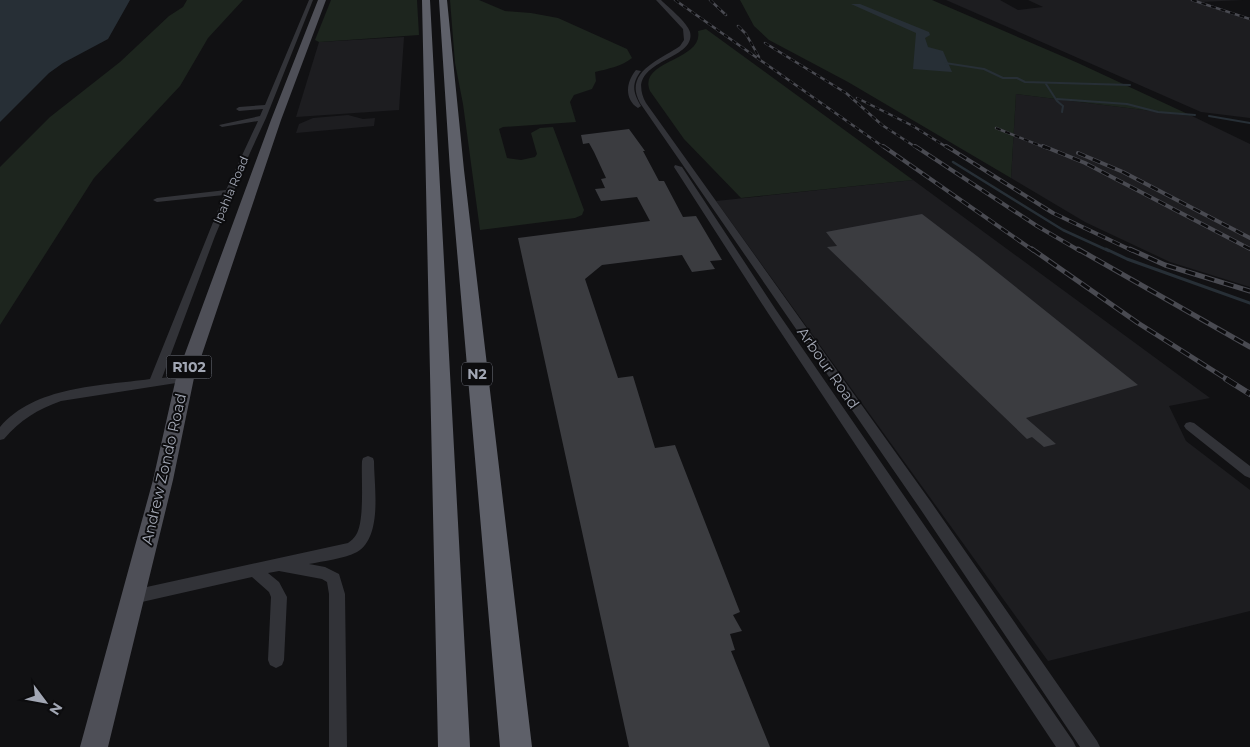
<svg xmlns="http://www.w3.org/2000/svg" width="1250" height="747" font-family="Montserrat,sans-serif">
	<rect width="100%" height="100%" fill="#111113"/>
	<!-- built -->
	<path fill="#1d1d20" d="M946,0H1000L1018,10L1043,7L1028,0H1243L1201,2L1250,18V118L1201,112Z
		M404,37L399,110L296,117L319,42Z
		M1016,94L1192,116L1250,144V287L1170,262L1085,222L1011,178Z
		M348,115L363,119L375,118L374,126L296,133L299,124L313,118Z
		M913,180L1210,398L1169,406L1186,441L1250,490V611L1048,661L716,201Z"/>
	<!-- green -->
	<path fill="#1d251e" d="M187,0H243L208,38L180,86L94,178L0,325V167L50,117L120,62L169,16L183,7Z
		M331,0H417L419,35L319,42L315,40Z
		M450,0H479L505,11L531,13L558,18L627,49L632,58C622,66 608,69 595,72L596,81L592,89L574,95L570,102L576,122L503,127L499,129L507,158L521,160L535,157L537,154L531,133L540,128L553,127L584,210L582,215L575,218L480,230L463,104L455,63Z
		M740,0H932L1078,63L1192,116L1016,94L1011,178L848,82L769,40L754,26Z
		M706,29L913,180L741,198L684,139L650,91C637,60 704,61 698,31Z"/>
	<!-- water -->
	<path fill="#272f36" d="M0,0H130L108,39L63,63L49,73L0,122Z
		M851,4H860L929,32L930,35L925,38L928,47L943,51L952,72L913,69L916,33Z"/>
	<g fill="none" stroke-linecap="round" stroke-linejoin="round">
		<!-- stream-far2 -->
		<path stroke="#272f36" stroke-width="2" d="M945,63L984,69L1003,78H1017L1025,82L1130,85
			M1046,84L1057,101L1063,106L1062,112
			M1057,99L1127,104L1158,112L1195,115
			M1209,116L1250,123"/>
		<!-- stream-far1 -->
		<path stroke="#272f36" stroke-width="2.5" d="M953,162L1063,230L1109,251"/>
		<!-- stream -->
		<path stroke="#272f36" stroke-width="3" d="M1106,249L1127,259L1250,303"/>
	</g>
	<!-- building -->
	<path fill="#3b3c40" d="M629,129L645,151H643L659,181H664L683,217L696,216L722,260L710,261L715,269L692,272L682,255L602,265L585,279L618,378L633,376L655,448L675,445L740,612L733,615L742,631L730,634L735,650L731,651L770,747H629L518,238L650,221L637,197L601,201L595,189L605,188L601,179L606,178L594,152L589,143L583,144L581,135Z
		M922,214L977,256L1138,385L1026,418L1056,444L1044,447L1032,437L1027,439L827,247L837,246L826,232Z"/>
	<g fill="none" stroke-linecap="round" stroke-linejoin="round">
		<!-- minor -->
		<path fill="#323338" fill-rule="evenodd" d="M309,0H313L266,118L249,155L215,236L162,378L189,375L191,378L189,381L61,401C38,409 20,420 4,439L0,440V427C35,386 100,386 150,379L224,195L157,202L153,200L157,198L226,190L258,121L222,127L219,125L260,116L263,109L239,111L236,109L239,107L265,105Z
			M656,0H661C668,7 687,22 690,32C697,62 622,59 646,103L931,502L1097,741L1100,747H1080L921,510L640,103C623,72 660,60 680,46L684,40L683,29Z
			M636,70L641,71C631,84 633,93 641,106L638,108C624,99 626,82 636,70Z
			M675,165L682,167L776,310L1073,741L1076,747H1056L766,310L674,167Z
			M1190,422L1194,423L1250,466V478L1245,476L1186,429L1184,426L1186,423Z
			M368,456L373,458L374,461C374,486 383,537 357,552C343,559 324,561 309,564L325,567L339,574L345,594L347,747H329V594L327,582L322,579L279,571L268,573L279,582L287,597L284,660L282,665L276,668L270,665L268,660L271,597L269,592L252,577L133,604L128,602L125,597L128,592L133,590L348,543C351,541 354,538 356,535C365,521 361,478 362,461L363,458Z"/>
		<!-- primary -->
		<path fill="#4e4f57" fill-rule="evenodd" d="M318,0H326L281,120L194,378L173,480L108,747H80L153,480L176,378L271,120Z"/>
		<!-- motorway -->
		<path fill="#5e6069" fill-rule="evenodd" d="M422,0H430L470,747H438Z
			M439,0H447L464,170L532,747H500L450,170Z"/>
		<defs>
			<path id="rail-far3" d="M675,0L885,148
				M710,0L726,15
				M1192,0L1250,19
				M738,26L746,34L759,57
				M765,43L846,93L882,125L917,148
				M857,98L913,126L948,148
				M996,128L1046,148"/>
			<path id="rail-far2" d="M883,146L1034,251
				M915,146L1037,226L1080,251
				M946,146L1053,213L1133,251
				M1043,146L1085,163L1250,249
				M1078,153L1123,172L1250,238"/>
			<path id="rail-far1" d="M1032,249L1138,323L1228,380
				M1078,249L1250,347
				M1130,249L1165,265L1250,291"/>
			<path id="rail" d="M1226,379L1250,394"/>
		</defs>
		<!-- rail-far3 casing -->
		<use href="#rail-far3" stroke="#494a51" stroke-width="2.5"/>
		<!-- rail-far2 casing -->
		<use href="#rail-far2" stroke="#494a51" stroke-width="4"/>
		<!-- rail-far1 casing -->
		<use href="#rail-far1" stroke="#494a51" stroke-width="5"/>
		<!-- rail casing -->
		<use href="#rail" stroke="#494a51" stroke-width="6"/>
		<!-- rail-far3 -->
		<use href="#rail-far3" stroke="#0c0c0e" stroke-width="2" stroke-dasharray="5" stroke-linecap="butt"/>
		<!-- rail-far2 -->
		<use href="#rail-far2" stroke="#0c0c0e" stroke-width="2.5" stroke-dasharray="8" stroke-linecap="butt"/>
		<!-- rail-far1 -->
		<use href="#rail-far1" stroke="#0c0c0e" stroke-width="3" stroke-dasharray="10" stroke-linecap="butt"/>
		<!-- rail -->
		<use href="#rail" stroke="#0c0c0e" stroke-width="4.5" stroke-dasharray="12" stroke-linecap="butt"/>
	</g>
	<g text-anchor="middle" stroke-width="4" stroke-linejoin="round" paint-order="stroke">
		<!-- far-street labels -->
		<g font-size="12" fill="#a2a7b4" stroke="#0c0c0e">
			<text transform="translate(231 190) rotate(-67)" y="4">Ipahla Road</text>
		</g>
		<!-- shield labels -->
		<g fill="#0c0c0e" stroke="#757882" stroke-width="1">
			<rect x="166.5" y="355.5" width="45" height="23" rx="4"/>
			<rect x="462" y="362.5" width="30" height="23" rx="4"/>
		</g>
		<g font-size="14" font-weight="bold" fill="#a2a7b4">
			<text x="189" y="372">R102</text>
			<text x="477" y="379">N2</text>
		</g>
		<!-- street labels -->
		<g font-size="15" fill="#a2a7b4" stroke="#0c0c0e">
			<text transform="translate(828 368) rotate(55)" y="5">Arbour Road</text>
			<text transform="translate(164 469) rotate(-77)" y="5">Andrew Zondo Road</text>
		</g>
	</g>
	<!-- north arrow -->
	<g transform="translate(45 702) rotate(122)" stroke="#0c0c0e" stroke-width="4" paint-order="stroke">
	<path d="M0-4L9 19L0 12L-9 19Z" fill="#a2a7b4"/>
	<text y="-8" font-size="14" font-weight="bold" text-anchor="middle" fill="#a2a7b4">N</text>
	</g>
</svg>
